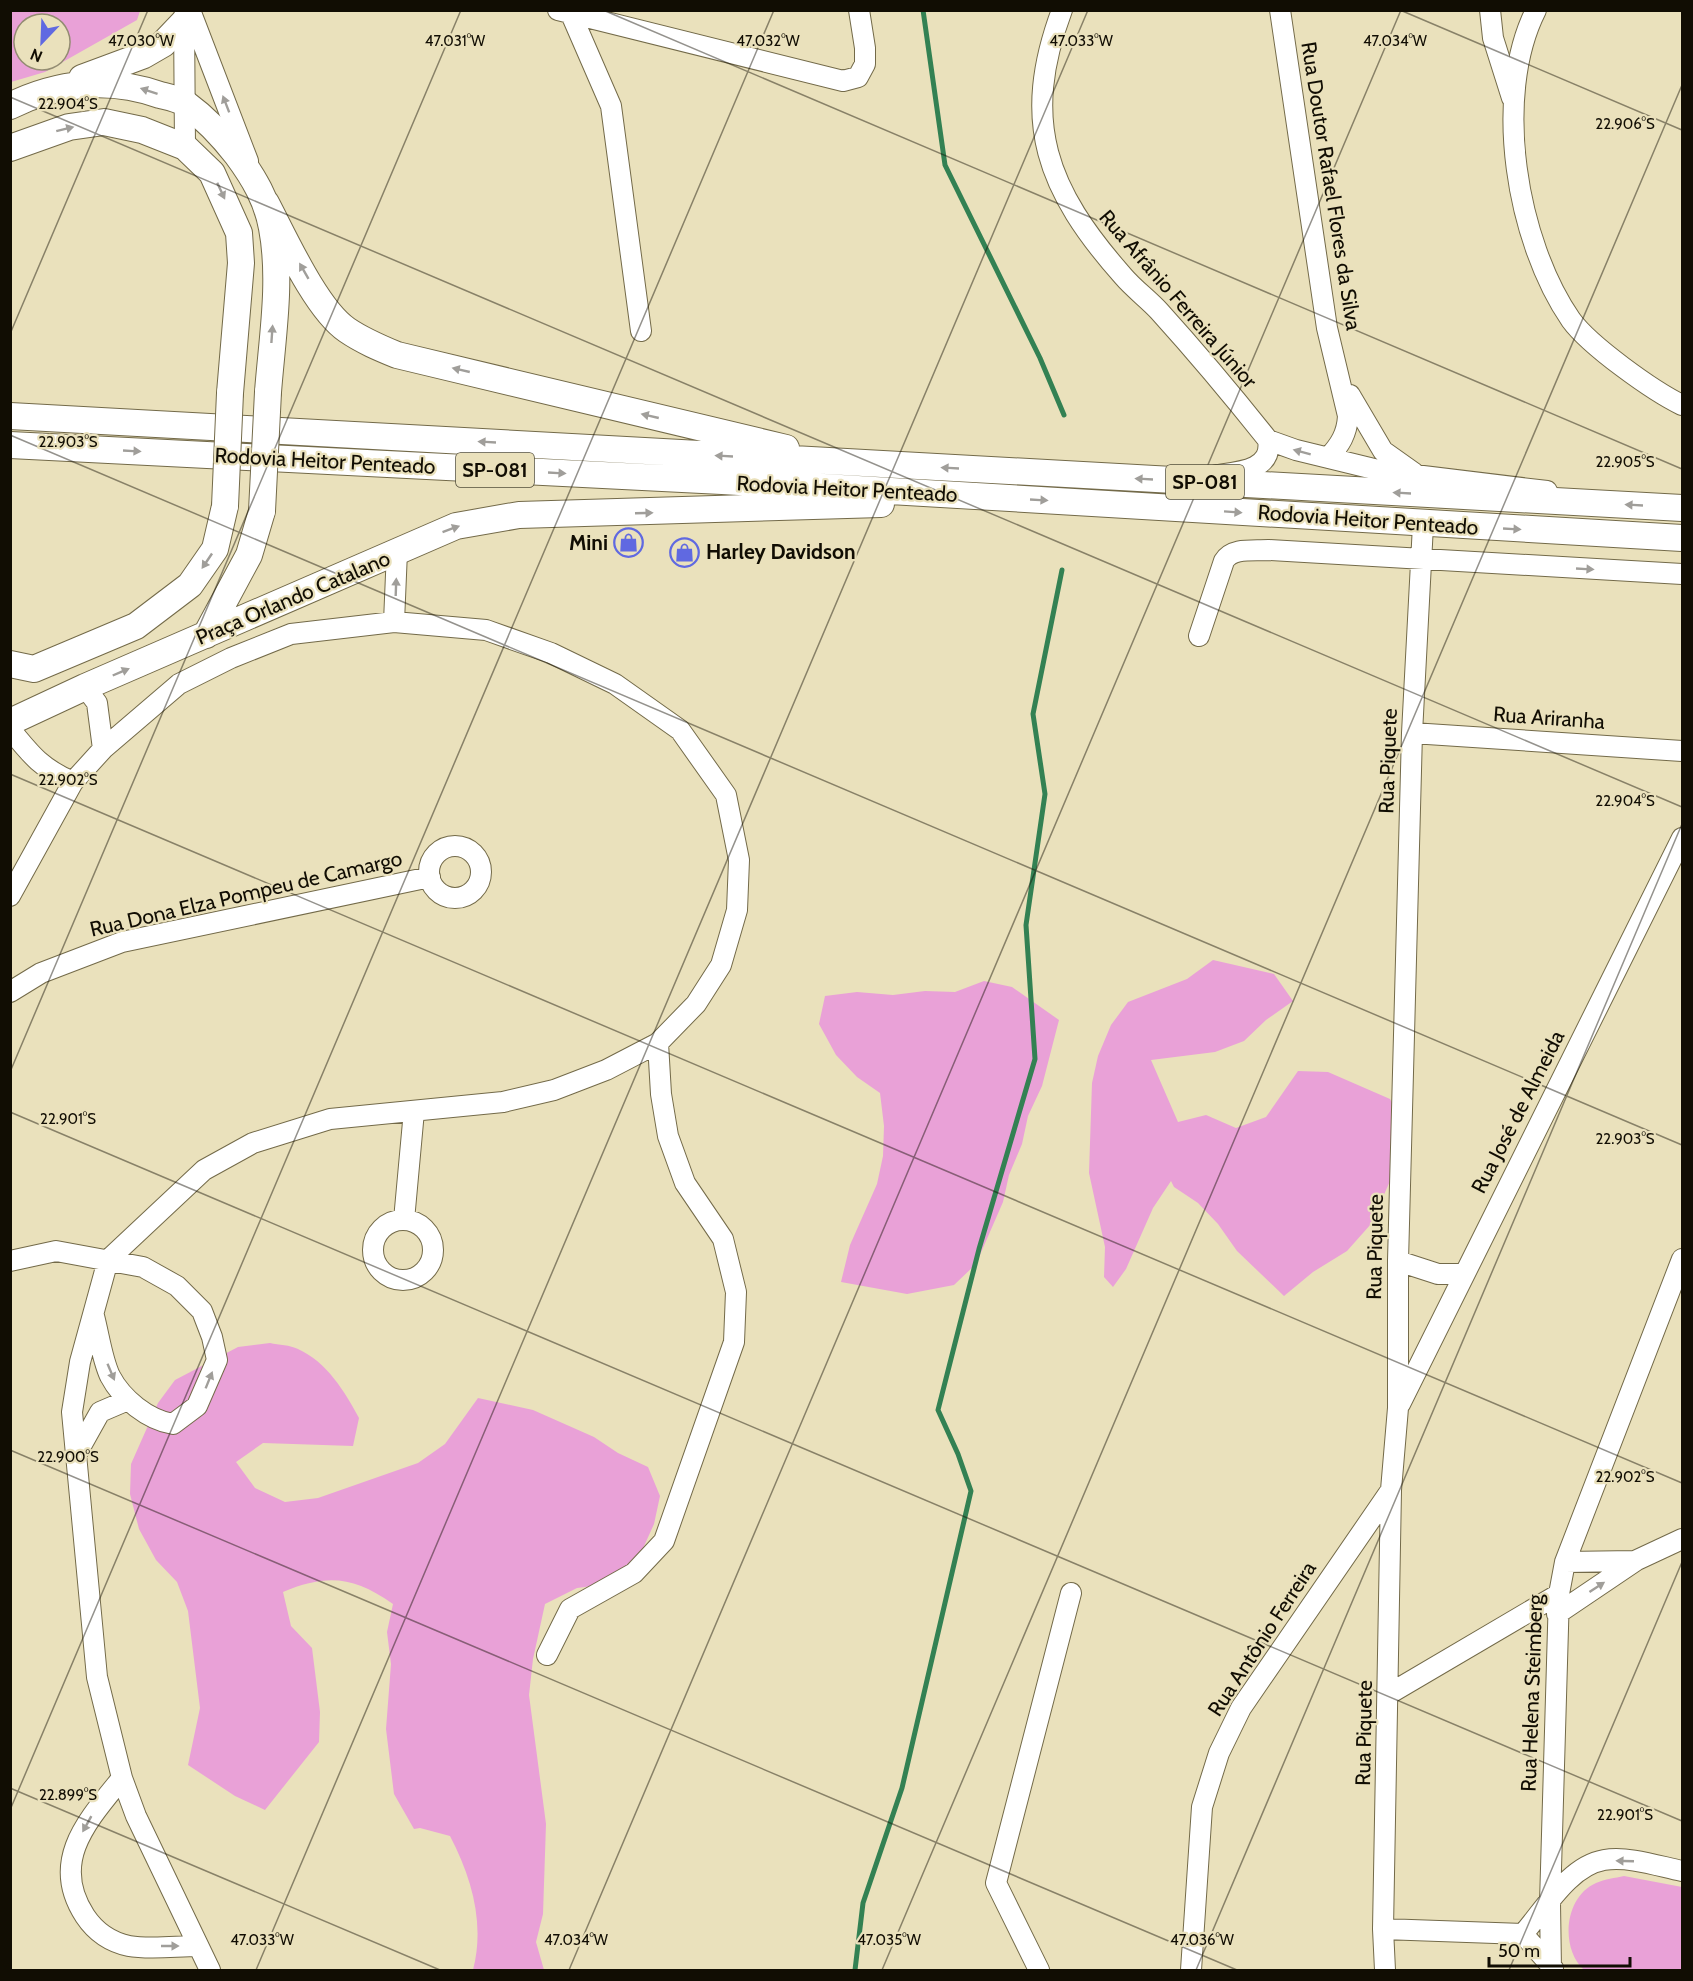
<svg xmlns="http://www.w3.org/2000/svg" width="1693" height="1981" font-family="Cabin,sans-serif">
	<rect width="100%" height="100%" fill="#eae1bc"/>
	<!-- green -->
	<path fill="#e9a1d7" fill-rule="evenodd" d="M11,10H140V11L137,20L45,72L11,82ZM24,24H60V60H24Z
		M1213,960L1274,974L1293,1001L1266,1020L1244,1041L1215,1052L1151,1060L1178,1122L1206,1115L1236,1128L1266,1117L1298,1071L1328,1072L1390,1099L1406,1130L1398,1163L1371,1224L1347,1251L1313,1272L1284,1296L1237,1251L1218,1224L1198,1203L1174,1187L1171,1181L1153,1208L1126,1269L1113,1287L1104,1277L1105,1247L1089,1173L1092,1083L1098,1056L1111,1025L1128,1002L1187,979Z
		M984,981L1012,987L1059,1020L1042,1086L1028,1116L1022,1144L1009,1175L1003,1202L976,1264L954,1285L907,1294L841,1282L850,1245L877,1184L883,1156L884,1126L880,1093L857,1077L836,1055L819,1024L825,996L857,992L893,995L925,991L955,992Z
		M270,1343C279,1345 290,1345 298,1349C327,1362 345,1392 359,1418L353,1446L263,1443L236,1462L255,1488L285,1502L318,1498L418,1463L445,1444L478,1398L533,1410L594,1437L618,1453L648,1467L660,1496L654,1524L640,1555L609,1584L577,1588L545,1604L533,1659L529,1695L546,1824L543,1914L536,1942L544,1970H473C485,1924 472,1878 450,1836L420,1828L414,1829L394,1794L386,1729L391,1664L387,1632L393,1604C353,1576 327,1574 283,1592L291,1626L312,1648L320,1712L319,1742L265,1810L235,1796L188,1765L200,1708L188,1611L177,1582L156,1560L139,1529L130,1494L131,1464L158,1403L175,1380L238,1347Z
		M1624,1876L1682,1887V1970H1584C1560,1948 1564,1897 1596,1883C1605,1879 1615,1878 1624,1876Z"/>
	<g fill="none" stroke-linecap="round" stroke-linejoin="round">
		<!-- stream -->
		<path stroke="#338153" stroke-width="5" d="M923,10L945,165L1040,358L1064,415
			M855,1970L863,1903L902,1788L971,1491L958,1454L938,1410L979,1249L1035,1059L1026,925L1045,794L1033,714L1062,570"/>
		<defs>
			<path id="minor" d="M190,10L248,161
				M558,10L843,81L858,77L865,64V48L859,10
				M1062,10C1020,122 1047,190 1123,276C1134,289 1148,299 1159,311C1197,353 1233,396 1268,440C1273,470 1239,472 1217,475
				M1280,10L1327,328L1348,416C1347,434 1340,445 1328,458
				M1490,10L1493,38L1512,98
				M1536,10C1492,97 1517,242 1571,320C1590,346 1653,391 1682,405
				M571,14L611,106L641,331
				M184,16L185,147
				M1350,395L1383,451L1414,473
				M1268,440L1296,450L1382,471L1547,491
				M394,622L397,551
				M1199,636L1224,561C1232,547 1254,551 1269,550L1682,574
				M85,687L97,703L103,749
				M10,729C31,755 42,769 73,782
				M1412,733L1682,751
				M429 872a26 26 0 1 1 52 0a26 26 0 1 1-52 0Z
				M10,896L73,782L103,749L179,684L231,658L291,634L394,622L486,630L551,653L615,684L680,730L726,795L739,860L737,910L721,965L696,1004L658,1043L606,1070L554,1090L503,1102L330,1119L253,1143L204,1170L108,1260L80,1362L72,1412L97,1677L122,1778L136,1816L210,1970
				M10,992L41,973L122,942L430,877
				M404,1220L414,1111
				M373 1250a30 30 0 1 1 60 0a30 30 0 1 1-60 0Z
				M10,1261L56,1251L143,1267L177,1286L202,1311L212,1337L217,1360L197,1406L173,1424C148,1420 122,1399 110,1376C102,1359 99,1335 94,1316
				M1398,1261L1438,1274H1464
				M1400,1404L1682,838
				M76,1455L100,1412L128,1400
				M1565,1562L1635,1561
				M1557,1614L1637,1560L1682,1539
				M547,1655L570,1609L634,1573L664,1541L734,1342L736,1292L723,1239L685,1183L668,1136L661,1094L658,1043
				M1389,1694L1559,1594
				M122,1778C88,1820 49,1861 85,1916C95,1931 110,1942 129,1946C150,1950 177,1946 198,1946
				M1383,1929L1523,1934L1553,1968
				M1523,1934C1545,1909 1569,1866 1604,1860C1629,1856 1658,1866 1682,1871
				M1039,1970L996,1883L1071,1593
				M1191,1970L1202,1807L1219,1753L1241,1708L1391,1490
				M1385,1970L1383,1929L1391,1490L1398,1408V1261L1412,733L1423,525
				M1551,1970L1550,1903L1559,1594L1565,1562L1682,1259"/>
			<path id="major" d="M82,78L144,55L163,44L183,23
				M10,106C58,82 110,77 160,95C168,97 179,99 186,104C205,118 223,137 237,155C254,178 267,200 272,228C282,281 272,339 268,392
				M10,148L69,127L104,122L142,130L185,147L212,173L239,233L241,263L230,393
				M266,203C284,237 316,309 347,330C363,341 380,348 397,355L786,448
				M10,416L1682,508
				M10,445L722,481L1682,538
				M206,635L249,555L262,511
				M10,664L34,669L136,626L190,585L215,549L225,506
				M10,722L85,687L456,526L519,515L881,504"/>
		</defs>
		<!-- minor casing -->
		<use href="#minor" stroke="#736a49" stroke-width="22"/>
		<!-- major casing -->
		<use href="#major" stroke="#736a49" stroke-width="28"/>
		<!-- minor -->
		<use href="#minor" stroke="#fff" stroke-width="20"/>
		<!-- major -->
		<use href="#major" stroke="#fff" stroke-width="26"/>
		<defs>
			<path id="major-bridge" d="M225,506L230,393
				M262,511L268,392"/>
		</defs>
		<!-- major-bridge casing -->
		<use href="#major-bridge" stroke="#736a49" stroke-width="28" stroke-linecap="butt"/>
		<!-- major-bridge -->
		<use href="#major-bridge" stroke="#fff" stroke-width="26"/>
	</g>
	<!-- one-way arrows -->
	<defs><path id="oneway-solid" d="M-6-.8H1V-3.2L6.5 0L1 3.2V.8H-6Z" transform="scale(1.5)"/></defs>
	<g fill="#a09e9a">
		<use href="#oneway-solid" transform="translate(149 91) rotate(-162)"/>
		<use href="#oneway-solid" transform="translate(226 104) rotate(-111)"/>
		<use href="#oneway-solid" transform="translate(65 129) rotate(-14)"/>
		<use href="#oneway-solid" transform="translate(221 191) rotate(65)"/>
		<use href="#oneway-solid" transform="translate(304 271) rotate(-120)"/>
		<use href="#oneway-solid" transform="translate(272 334) rotate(-86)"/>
		<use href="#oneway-solid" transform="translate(461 370) rotate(-167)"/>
		<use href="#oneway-solid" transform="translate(650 416) rotate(-167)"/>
		<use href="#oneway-solid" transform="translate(487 442) rotate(-177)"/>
		<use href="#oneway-solid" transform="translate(132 451) rotate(3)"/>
		<use href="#oneway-solid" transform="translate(1302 452) rotate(-165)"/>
		<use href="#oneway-solid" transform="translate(724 456) rotate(-177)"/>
		<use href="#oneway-solid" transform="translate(950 468) rotate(-177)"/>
		<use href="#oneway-solid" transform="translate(557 473) rotate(3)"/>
		<use href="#oneway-solid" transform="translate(1144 479) rotate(-177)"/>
		<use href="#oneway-solid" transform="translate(1402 493) rotate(-177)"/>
		<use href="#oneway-solid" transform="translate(1039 500) rotate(3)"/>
		<use href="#oneway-solid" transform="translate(1634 505) rotate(-177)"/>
		<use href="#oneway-solid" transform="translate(1233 512) rotate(4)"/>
		<use href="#oneway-solid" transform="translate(644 513) rotate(-2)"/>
		<use href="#oneway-solid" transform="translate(451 529) rotate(-20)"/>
		<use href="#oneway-solid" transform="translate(1512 529) rotate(3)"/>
		<use href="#oneway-solid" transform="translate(207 561) rotate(124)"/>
		<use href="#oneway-solid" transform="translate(1585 569) rotate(3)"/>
		<use href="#oneway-solid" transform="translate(396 587) rotate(-88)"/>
		<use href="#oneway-solid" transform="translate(121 672) rotate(-23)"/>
		<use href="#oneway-solid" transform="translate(111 1372) rotate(67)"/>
		<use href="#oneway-solid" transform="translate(209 1380) rotate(-68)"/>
		<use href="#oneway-solid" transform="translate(1597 1587) rotate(-33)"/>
		<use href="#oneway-solid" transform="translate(87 1824) rotate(119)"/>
		<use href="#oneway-solid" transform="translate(1625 1861) rotate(-178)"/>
		<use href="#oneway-solid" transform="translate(170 1946)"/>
	</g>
	<!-- ticks -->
	<path fill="none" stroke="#110d03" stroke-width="1.5" stroke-opacity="0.45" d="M603,10L1682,469M1400,10L1682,130M10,97L1682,807M10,334L148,10M10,435L1682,1145M10,774L1682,1483M10,1072L461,10M10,1112L1682,1821M10,1450L1237,1970M10,1788L440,1970M10,1810L774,10M256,1970L1088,10M569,1970L1401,10M882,1970L1682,85M1196,1970L1682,824M1509,1970L1682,1562"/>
	<!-- icons -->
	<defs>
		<symbol id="shop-ring" viewBox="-11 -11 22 22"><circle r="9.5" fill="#eae1bc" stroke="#6069e1" stroke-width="1.5"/><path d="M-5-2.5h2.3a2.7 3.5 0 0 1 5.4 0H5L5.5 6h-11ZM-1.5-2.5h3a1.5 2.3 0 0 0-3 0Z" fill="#6069e1"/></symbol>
	</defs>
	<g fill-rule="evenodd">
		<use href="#shop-ring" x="612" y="526" width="33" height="33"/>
		<use href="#shop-ring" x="668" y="536" width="33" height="33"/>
	</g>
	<g text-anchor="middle" stroke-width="4.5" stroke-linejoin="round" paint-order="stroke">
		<!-- shield labels -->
		<g fill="#eae1bc" stroke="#524d3a" stroke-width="1.5">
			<rect x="456" y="453" width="78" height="34" rx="4.5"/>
			<rect x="1166" y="465" width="78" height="34" rx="4.5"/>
		</g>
		<g font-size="20" font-weight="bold" fill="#110d03">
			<text x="495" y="477">SP-081</text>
			<text x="1205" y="489">SP-081</text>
		</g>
		<!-- street labels -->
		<g font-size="21" fill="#110d03" stroke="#eae1bc">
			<text transform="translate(1331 186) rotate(81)" y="7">Rua Doutor Rafael Flores da Silva</text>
			<text transform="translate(1178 299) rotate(49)" y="7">Rua Afrânio Ferreira Júnior</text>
			<text transform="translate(325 461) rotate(3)" y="7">Rodovia Heitor Penteado</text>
			<text transform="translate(847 489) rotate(3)" y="7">Rodovia Heitor Penteado</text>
			<text transform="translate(1368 520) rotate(4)" y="7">Rodovia Heitor Penteado</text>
			<text transform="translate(293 598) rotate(-23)" y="7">Praça Orlando Catalano</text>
			<text transform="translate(1549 718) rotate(4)" y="7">Rua Ariranha</text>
			<text transform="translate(1388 761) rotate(-88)" y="7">Rua Piquete</text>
			<text transform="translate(246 894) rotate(-13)" y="7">Rua Dona Elza Pompeu de Camargo</text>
			<text transform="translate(1518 1112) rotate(-63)" y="7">Rua José de Almeida</text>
			<text transform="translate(1375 1247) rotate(-89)" y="7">Rua Piquete</text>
			<text transform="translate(1262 1639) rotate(-57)" y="7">Rua Antônio Ferreira</text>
			<text transform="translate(1532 1693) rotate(-88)" y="7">Rua Helena Steimberg</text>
			<text transform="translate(1364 1733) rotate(-89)" y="7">Rua Piquete</text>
		</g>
		<!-- poi labels -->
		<g font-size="21" font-weight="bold" fill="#110d03" stroke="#eae1bc" text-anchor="end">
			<text x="608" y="550">Mini</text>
			<text x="706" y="559" text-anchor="start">Harley Davidson</text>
		</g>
	</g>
	<g font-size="15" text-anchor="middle" fill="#110d03" stroke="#eae1bc" stroke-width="4.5" stroke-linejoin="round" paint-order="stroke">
		<text x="768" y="46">47.032°W</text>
		<text x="1081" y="46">47.033°W</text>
		<text x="1395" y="46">47.034°W</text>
		<text x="141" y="46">47.030°W</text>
		<text x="455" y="46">47.031°W</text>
		<text x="68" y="109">22.904°S</text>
		<text x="1625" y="129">22.906°S</text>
		<text x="68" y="447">22.903°S</text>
		<text x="1625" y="467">22.905°S</text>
		<text x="68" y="785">22.902°S</text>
		<text x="1625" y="806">22.904°S</text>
		<text x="68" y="1124">22.901°S</text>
		<text x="1625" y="1144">22.903°S</text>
		<text x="68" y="1462">22.900°S</text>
		<text x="1625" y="1482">22.902°S</text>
		<text x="68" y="1800">22.899°S</text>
		<text x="1625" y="1820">22.901°S</text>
		<text x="262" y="1945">47.033°W</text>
		<text x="576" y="1945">47.034°W</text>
		<text x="889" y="1945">47.035°W</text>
		<text x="1202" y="1945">47.036°W</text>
	</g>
	<!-- border -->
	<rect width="1693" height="1981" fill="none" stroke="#110d03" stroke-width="24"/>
	<!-- north arrow -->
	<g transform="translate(42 42) rotate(203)"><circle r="28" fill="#eae1bc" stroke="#938c72" stroke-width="1.5"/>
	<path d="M0-4.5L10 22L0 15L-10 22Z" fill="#6069e1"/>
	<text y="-9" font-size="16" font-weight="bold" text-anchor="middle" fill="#110d03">N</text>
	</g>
	<!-- scale -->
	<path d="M1489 1957v9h141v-9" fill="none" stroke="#110d03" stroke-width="3"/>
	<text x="1498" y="1957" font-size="18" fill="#110d03" stroke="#eae1bc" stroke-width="4.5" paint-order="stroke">50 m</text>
</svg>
